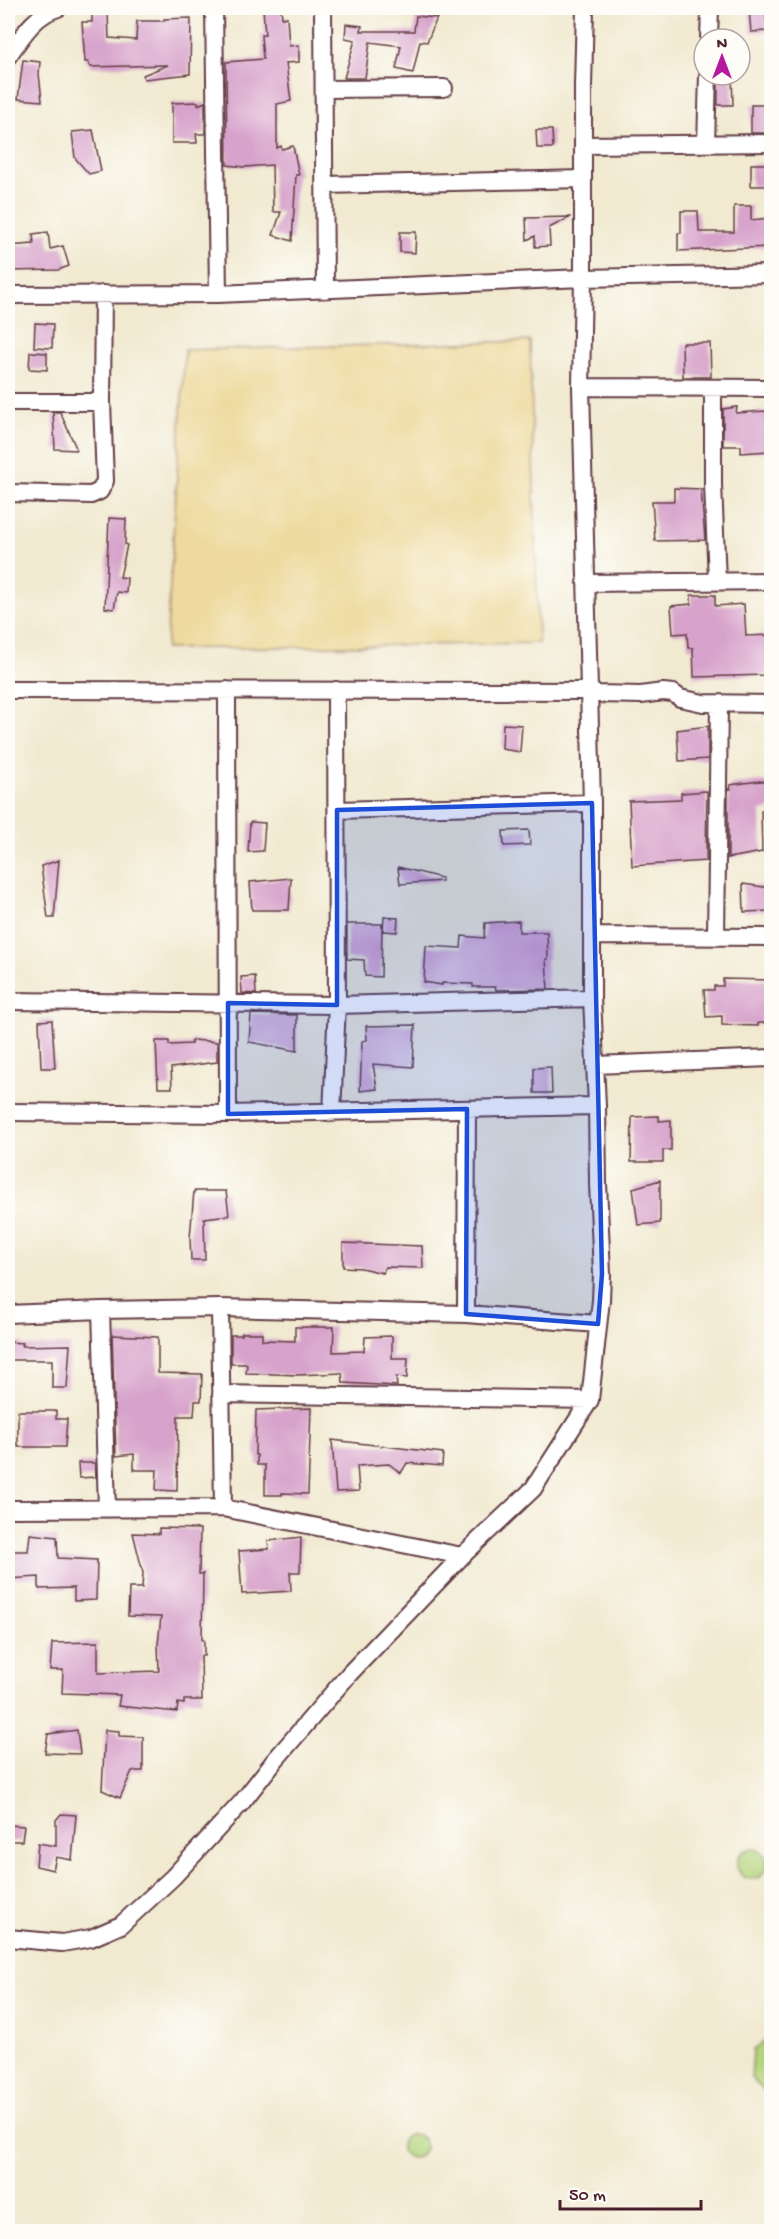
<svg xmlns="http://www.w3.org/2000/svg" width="779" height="2239" font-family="'Gochi Hand',sans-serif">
	<rect width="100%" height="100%" fill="#fdfcf7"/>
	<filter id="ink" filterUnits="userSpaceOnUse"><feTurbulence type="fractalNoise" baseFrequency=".0167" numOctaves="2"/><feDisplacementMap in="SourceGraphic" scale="12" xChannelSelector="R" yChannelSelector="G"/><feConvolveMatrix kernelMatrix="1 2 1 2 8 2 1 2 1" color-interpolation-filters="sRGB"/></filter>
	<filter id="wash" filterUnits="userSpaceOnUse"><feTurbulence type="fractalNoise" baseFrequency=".008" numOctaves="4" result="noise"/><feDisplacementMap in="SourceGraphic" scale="24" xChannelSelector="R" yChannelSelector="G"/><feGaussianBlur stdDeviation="1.35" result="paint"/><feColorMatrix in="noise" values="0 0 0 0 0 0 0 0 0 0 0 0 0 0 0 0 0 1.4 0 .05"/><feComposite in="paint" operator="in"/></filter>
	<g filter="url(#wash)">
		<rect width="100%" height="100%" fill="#f1e9d0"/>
		<!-- green -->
		<path fill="#b3d47c" stroke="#7e7a54" stroke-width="1.5" d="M737 1864a15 15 0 1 1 30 0a15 15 0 1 1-30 0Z
			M771,2035V2098L751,2078L753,2050Z
			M401 2146a12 12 0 1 1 24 0a12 12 0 1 1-24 0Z"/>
		<!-- sand -->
		<path fill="#eeda9e" stroke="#9c7c64" stroke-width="1.5" d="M530,341L538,643L166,649L185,350Z"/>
		<g id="blocks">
			<!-- building -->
			<path fill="#d7a2cb" d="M263,8H281L282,18L287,17L289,46L299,45V62L286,63L291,101L277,104V148L281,146L282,149L293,146L299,175H296L292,241L273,235L281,212H273L272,165L244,167L227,165L226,62L263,59L261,35H265Z
				M765,9L767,31L751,32L749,10Z
				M108,12L109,38L136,40L137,21H164V19L191,18L190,74L144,79L143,75L168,65L90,67L88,62H85L82,22H92V13Z
				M416,16L437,18L427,42L420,41L413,73L396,69L401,46L370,42L365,78H344L355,40L345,38L346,24L362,26L361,31H414Z
				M23,60L40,62L39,74L42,101L18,99Z
				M718,75H732L733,105H718Z
				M198,102V105L205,102V134H196L197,143H172V103Z
				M751,105H771V133H751Z
				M93,130L101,171L89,174L75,158L72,132Z
				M536,130H552L553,148H537Z
				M751,164H768V186H751Z
				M734,206H751V220L771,218V233H766L769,247L678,251V233H681V211H698L699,232H734Z
				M571,217L549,228L550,246L535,247V236L527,240L526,218Z
				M48,232L50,249L63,246L69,266L58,270L8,271V246L34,244L33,234Z
				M400,232H416L415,253L400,252Z
				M35,323L53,324L52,348L34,347Z
				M682,343H710L711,377H683Z
				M30,352L47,353V370L29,369Z
				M737,407L736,413L766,411L769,451L741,453V446H723V409Z
				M53,412H60L77,450L55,449Z
				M674,488L701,489L705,540L655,541L652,501H674Z
				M109,518L126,519L125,544L127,545L120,577L127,578L126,593L117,592L114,609L105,608Z
				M691,595H715V606L744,604L746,636L771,635V668H767V675L694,677L693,648H688L687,633L673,634L671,606L691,604Z
				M503,724L522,725L520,752L502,749Z
				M708,726V759L679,761L677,730Z
				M759,781L771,782V809L761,811L762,852L728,858V789H731L730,785Z
				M707,791L706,861L632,866L629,801L681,799V793Z
				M250,822L265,823L263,851L248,852Z
				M529,830L530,845L504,846L503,831Z
				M59,860L54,918H48L41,866Z
				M398,867L442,878V881L400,884Z
				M291,878L289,910H252L250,882Z
				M743,884L771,888V911L744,912Z
				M384,917L398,918L397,932L383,931Z
				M519,921V932H547L548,959H546L548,989L496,990L495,987H473V984L442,983V985L424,982L426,946L461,948L462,936L484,938L485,923Z
				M347,924H382L381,977L365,976L364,960L347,959Z
				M255,976L256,994L242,993L241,977Z
				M723,979L771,980V1023H758V1026L722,1025V1016L706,1017L704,990H714V986H723Z
				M251,1014L297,1015V1051L249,1042Z
				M52,1020L55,1068H41L39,1021Z
				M415,1025L413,1067L373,1064L377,1089L360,1091L362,1041L367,1040L366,1026Z
				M192,1040L217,1042V1062L171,1068L172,1088H158L156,1041H169V1045L191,1044Z
				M551,1067L552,1093H534V1068Z
				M659,1116V1121L671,1120V1150H663V1162H631L632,1117Z
				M660,1180V1223L638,1225L633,1188Z
				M194,1191H226L229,1215L204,1218L205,1260H191L190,1238Z
				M343,1243L422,1246L423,1268L385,1267L383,1273L361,1268L343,1267Z
				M295,1327H334L333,1352L364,1351L365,1337L392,1336V1358H408L407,1378L396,1377L397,1386L343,1383L342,1373L298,1375L246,1373L247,1364H231V1335H242V1333H262V1340L295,1341Z
				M112,1335L158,1337V1373L202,1374L201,1401H195L194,1416H178L177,1491L156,1490L157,1470H134V1454L116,1456Z
				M8,1342L23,1343L22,1346L70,1345L67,1388H52V1360H8Z
				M311,1408L308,1494L282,1493V1495H265V1465H257V1455H255L256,1410Z
				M18,1411H56V1419H67L65,1447H18Z
				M332,1440L443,1453L442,1466L407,1463L401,1473L389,1464L357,1466L359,1491L336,1492Z
				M78,1463H95L96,1477L79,1478Z
				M159,1528L200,1529L199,1574H203L202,1640H204V1656H201L202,1700H184V1704L178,1703L177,1712L118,1706L120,1695L62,1693L63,1670H50L52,1643L98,1642V1673L159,1671L158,1644L161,1617L128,1616L129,1588H142L143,1573L133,1533L159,1534Z
				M30,1534L57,1537L58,1558L97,1560L96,1600L74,1601V1588L39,1589V1577L8,1579V1551H28Z
				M301,1537L300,1572H290L291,1591L242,1594L239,1551L269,1549L268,1541Z
				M77,1730L80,1754L45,1753L48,1734Z
				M105,1730L119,1731V1736L143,1737V1771H132L120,1798L102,1790Z
				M61,1814L76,1815L72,1860L56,1857L53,1870L36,1866L38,1843L56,1846V1820Z
				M8,1825L24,1826L22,1841H8Z"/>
		</g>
	</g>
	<g filter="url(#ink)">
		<use href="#blocks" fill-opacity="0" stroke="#633d44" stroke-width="1.5"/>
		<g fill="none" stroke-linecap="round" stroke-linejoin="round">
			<defs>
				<path id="minor" d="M214,8L218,294
					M323,8L325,290
					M709,39L710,8
					M8,56C22,37 34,15 58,8
					M324,89L444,88
					M706,144L708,75
					M583,145L772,143
					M325,185L583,179
					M8,295L218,294L583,278L772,274
					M581,387L772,388
					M713,388V484L717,581
					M8,402H102L103,294
					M8,493L91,495L100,491L105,481L102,402
					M586,583L772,581
					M8,690L588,691L598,694L641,695L663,692L673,693L680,698L703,703L772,704
					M227,690L228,1114
					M337,810L592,803
					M592,936L772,937
					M716,937L719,704
					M8,1001L337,1005L592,998
					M595,1065L772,1058
					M8,1112L228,1114L597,1106
					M332,1113L337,1005L336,690
					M220,1308L223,1508
					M101,1310L107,1509
					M8,1314L101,1310L220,1308L466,1314L598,1324
					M466,1314L467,1109
					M221,1394L590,1400
					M8,1509L223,1508L462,1556
					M8,1938L62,1943L91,1938L121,1925L173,1877L242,1802L275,1760L350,1673L462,1556L533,1489L590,1400L601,1300L602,1274L598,1184L597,1106L592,998V803L581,387L583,278V86L585,8"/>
			</defs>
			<!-- minor casing -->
			<use href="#minor" stroke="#633d44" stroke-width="20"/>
			<!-- minor -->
			<use href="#minor" stroke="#fff" stroke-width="16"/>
		</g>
	</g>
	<!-- marked area -->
	<path fill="#1d4ed8" fill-opacity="0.2" stroke="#1d4ed8" stroke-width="4.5" stroke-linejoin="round" d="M592,803L602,1274L598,1324L466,1314L467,1109L228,1114V1003L337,1005V810Z"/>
	<!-- margin -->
	<rect width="779" height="2239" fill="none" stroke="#fdfcf7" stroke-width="30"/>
	<!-- north arrow -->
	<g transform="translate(722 57)"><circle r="28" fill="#fdfcf7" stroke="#b5a4a5" stroke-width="1.5"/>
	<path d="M0-4.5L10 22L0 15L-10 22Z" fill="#b5179e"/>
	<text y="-9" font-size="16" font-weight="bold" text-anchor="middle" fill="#4a1f2b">N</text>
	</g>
	<!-- scale -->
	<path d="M560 2200v9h141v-9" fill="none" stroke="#4a1f2b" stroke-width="3"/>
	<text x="569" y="2200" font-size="18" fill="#4a1f2b" stroke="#fdfcf7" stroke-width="4.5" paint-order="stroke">50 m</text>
</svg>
